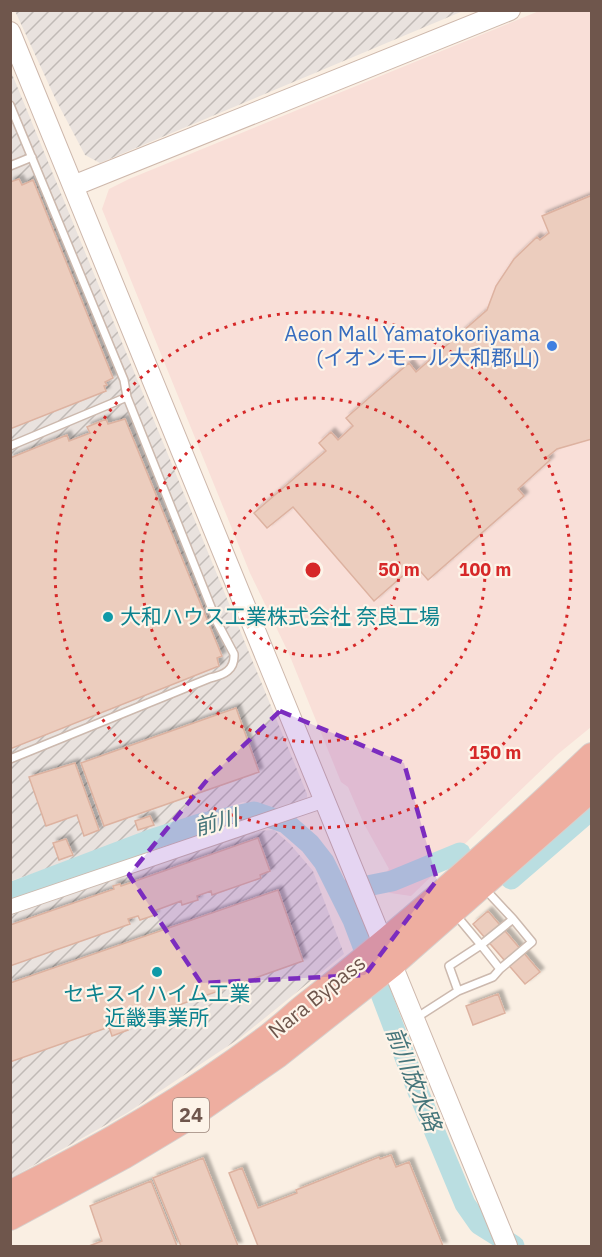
<svg xmlns="http://www.w3.org/2000/svg" width="602" height="1257" font-family="'IBM Plex Sans','Noto Sans JP',sans-serif">
	<defs>
		<pattern id="industrial-furrows" width="10" height="10" patternUnits="userSpaceOnUse" patternTransform="scale(1.5)"><rect width="10" height="10" fill="#e9e2de"/><path d="M-1 1l2-2M0 10L10 0M9 11l2-2" fill="none" stroke="#c1bab6"/></pattern>
		<filter id="shadow"><feDropShadow dx="4" dy="-4" stdDeviation="1.5" flood-color="#0004"/></filter>
	</defs>
	<rect width="100%" height="100%" fill="#faefe3"/>
	<!-- commercial -->
	<path fill="#f9dfd8" d="M539,11H591V727L558,754L411,896L390,893L383,887L381,878L389,869L363,822L348,787L341,782L289,654L250,573L102,209L109,189L129,179Z"/>
	<!-- industrial -->
	<path fill="url(#industrial-furrows)" d="M15,11H463L100,163L85,155L56,100Z
		M10,69L307,794V799L272,811L243,802L11,881Z
		M274,830L290,844L313,871L344,954L240,1038L127,1113L11,1178L10,915L255,831Z"/>
	<g fill="none" stroke-linecap="round" stroke-linejoin="round">
		<!-- river -->
		<path stroke="#badee1" stroke-width="21" d="M511,879L592,809
			M342,891L392,881L460,853
			M10,893L150,840L200,824L254,812L286,823L310,844L324,862L353,920L419,1094L465,1204L479,1224L514,1246"/>
	</g>
	<!-- building -->
	<path fill="#eccdbe" stroke="#ddb2a0" stroke-width="1.5" filter="url(#shadow)" d="M19,179L22,185L33,180L113,378L105,382L107,385L104,386L106,391L10,429V182Z
		M590,196L592,200V439L557,449L547,457L550,460L518,489L524,496L428,580L415,565L374,601L293,507L267,528L254,513L326,451L319,443L331,432L338,440L353,426L346,418L409,363L416,372L487,310L496,286L514,259L537,237L540,240L549,233L542,216Z
		M106,419L108,424L125,419L222,656L217,658L219,666L10,749V458L67,435L69,441L90,433L87,427Z
		M236,708L259,772L104,826L81,763Z
		M75,763L99,830L84,836L77,815L46,826L29,777Z
		M150,816L154,825L138,830L135,821Z
		M258,838L270,871L260,875L261,878L212,895L211,891L197,896L198,900L182,905L181,901L154,911L155,915L140,920L138,916L128,919L130,924L10,966V925L114,889L113,886L120,884L121,886Z
		M66,839L73,855L59,860L53,843Z
		M278,890L303,961L125,1024L128,1030L112,1036L109,1027L10,1062V983Z
		M488,911L540,972L525,984L473,924Z
		M498,994L505,1013L473,1025L466,1006Z
		M391,1155L396,1167L409,1162L443,1246H258L229,1173L242,1168L258,1208L297,1193L296,1190L379,1157L380,1159Z
		M203,1158L238,1246H181L153,1178Z
		M151,1181L177,1246H89L102,1241L90,1206Z"/>
	<g fill="none" stroke-linecap="round" stroke-linejoin="round">
		<defs>
			<path id="lane" d="M10,105L124,380L127,397
				M10,166L32,157
				M10,446L127,397L217,622L234,654C235,670 224,675 210,678L10,759
				M500,969L532,942L513,919
				M458,991L493,977L500,969L481,945L513,919L485,889
				M416,1018L458,991L449,966L481,945L456,915"/>
			<path id="street" d="M10,907L325,800"/>
			<path id="secondary" d="M10,32L507,1246
				M73,186L510,10"/>
			<path id="highway" d="M10,1194C100,1149 186,1099 266,1039C282,1027 296,1013 312,1001C409,925 502,842 592,756
				M10,1217L123,1156L188,1117L277,1055L392,964L592,788"/>
		</defs>
		<!-- lane casing -->
		<use href="#lane" stroke="#ccb9ae" stroke-width="10"/>
		<!-- street casing -->
		<use href="#street" stroke="#ccb9ae" stroke-width="16"/>
		<!-- secondary casing -->
		<use href="#secondary" stroke="#ceb8ac" stroke-width="22"/>
		<!-- highway casing -->
		<use href="#highway" stroke="#d7d0cd" stroke-width="28"/>
		<!-- lane -->
		<use href="#lane" stroke="#fff" stroke-width="7"/>
		<!-- street -->
		<use href="#street" stroke="#fff" stroke-width="14"/>
		<!-- secondary -->
		<use href="#secondary" stroke="#fff" stroke-width="20"/>
		<!-- highway -->
		<use href="#highway" stroke="#eeaea0" stroke-width="26"/>
	</g>
	<!-- marked area -->
	<path fill="#7b2cbf" fill-opacity="0.2" stroke="#7b2cbf" stroke-width="4.5" stroke-dasharray="12 8" stroke-linejoin="round" d="M280,711L404,763L437,880L365,975L201,983L129,875L207,780Z"/>
	<!-- distance rings -->
	<g fill="none" stroke="#d62828" stroke-width="3" stroke-dasharray="3 6">
		<circle cx="313" cy="570" r="86"/>
		<circle cx="313" cy="570" r="172"/>
		<circle cx="313" cy="570" r="258"/>
	</g>
	<!-- markers -->
	<circle fill="#3f7fe0" stroke="#fdf4e9" stroke-width="2" cx="552" cy="346" r="6"/>
	<g fill="#0f9aa8" stroke="#fdf4e9" stroke-width="2">
		<circle cx="108" cy="617" r="6"/>
		<circle cx="157" cy="972" r="6"/>
	</g>
	<g text-anchor="middle" stroke-width="4.5" stroke-linejoin="round" paint-order="stroke">
		<!-- shield labels -->
		<rect fill="#fdf4e9" stroke="#9a857b" stroke-width="1.5" x="173" y="1098" width="36" height="34" rx="4.5"/>
		<g font-size="20" font-weight="bold" fill="#6f564c">
			<text x="191" y="1122">24</text>
		</g>
		<!-- shop labels -->
		<g font-size="21" fill="#366cbe" stroke="#fdf4e9" text-anchor="end">
			<text x="540" y="341">Aeon Mall Yamatokoriyama<tspan x="540" dy="24">(イオンモール大和郡山)</tspan></text>
		</g>
		<!-- culture labels -->
		<g font-size="21" fill="#0d838f" stroke="#fdf4e9" text-anchor="start">
			<text x="120" y="624">大和ハウス工業株式会社 奈良工場</text>
			<text x="157" y="1001" text-anchor="middle">セキスイハイム工業<tspan x="157" dy="24">近畿事業所</tspan></text>
		</g>
		<!-- street labels -->
		<g font-size="21" fill="#6f564c" stroke="#fdf4e9">
			<text transform="translate(317 997) rotate(-39)" y="7">Nara Bypass</text>
		</g>
		<!-- water labels -->
		<g font-size="22" font-style="italic" fill="#45757a" stroke="#fdf4e9">
			<text transform="translate(216 822) rotate(-15)" y="8">前川</text>
			<text transform="translate(414 1079) rotate(68)" y="8">前川放水路</text>
		</g>
	</g>
	<circle cx="313" cy="570" r="9" fill="#d62828" stroke="#fdf4e9" stroke-width="3"/>
	<g font-size="18" text-anchor="middle" font-weight="bold" fill="#d62828" stroke="#fdf4e9" stroke-width="4.5" stroke-linejoin="round" paint-order="stroke">
		<text x="399" y="576">50 m</text>
		<text x="485" y="576">100 m</text>
		<text x="495" y="759">150 m</text>
	</g>
	<!-- border -->
	<rect width="602" height="1257" fill="none" stroke="#6f564c" stroke-width="24"/>
</svg>
